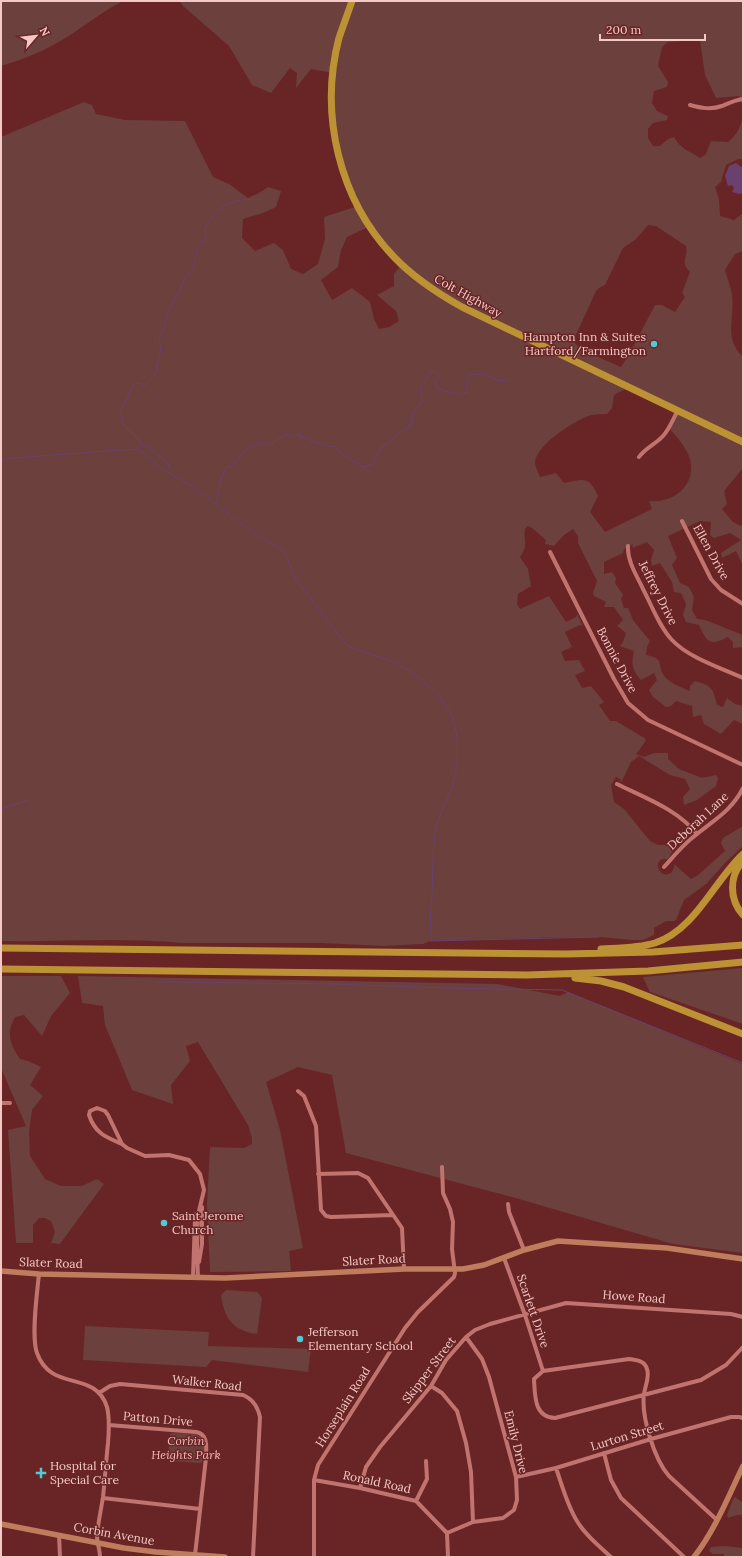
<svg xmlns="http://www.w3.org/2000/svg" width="744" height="1558" font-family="Lora,serif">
	<rect width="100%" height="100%" fill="#692525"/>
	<!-- green -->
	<path fill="#6b403d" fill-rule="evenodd" d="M1,1H123C99,13 79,31 55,44C38,54 20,60 1,66Z
		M180,1H743V107L739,96L716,98L705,75L700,40L668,42L662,47L658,66L668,82L667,87L654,91L652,103L657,111L668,116L667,120L653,123L648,129V138L653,146H660L668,139L674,137C680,149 690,151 700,158L706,154L711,141L728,142C737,135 742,125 743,114V159H738L726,165L721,182L715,187L719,199L720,216L734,220L742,214L743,202V251L735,254L725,270C727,278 731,287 732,295C735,319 723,338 743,357V468L724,491L727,504L722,509L733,522L743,527V568L741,561L736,551L722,558L721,553L741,540L730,533L714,538L710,535L711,522L700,521L668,536L677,558L672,565L680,583L689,587L694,597L692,610L697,619L705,620L743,635V647L733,648V642L728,637C710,646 707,643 699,625L686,622L683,615L686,604L681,593L674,592L672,582L660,563L652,566L651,560L654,550L647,542L632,548L633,544L624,549L623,553L604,562V574L612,572L616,578L615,583L623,595L621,599L624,608H628L633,620L650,641L647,647L646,655C665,659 657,663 663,674C668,683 681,687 690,691V686L695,681C712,686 713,688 717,705L723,707L727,698L735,704L743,706V724L734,720L721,734L704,724L701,715L693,717L692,706L676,701L671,706L666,707L653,697L649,690L657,680L654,673L641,680C632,670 631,664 634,651L620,646L623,642L626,633L617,626L623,620L614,607H604L606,602L594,596L593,593L597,581L578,543V536L573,529L564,535L554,546L545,544L546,540L532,528L528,526L525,529C523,542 529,544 520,557L528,569L531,586L518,594L517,604L520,609L549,596L566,622L576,617L577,614L583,626L580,625L565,632L572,647L561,652L565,661L579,660L585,671L575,675L582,688L591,686L604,702L599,705L610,721H616L646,739L645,742L636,754L644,757L654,753H668V759L679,769L702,778L716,775L718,778L716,786L697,800L684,805L683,797L690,789L685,779L670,775L639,756L631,762L621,783L620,779L616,777L611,785L614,802L624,809L650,841L658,845H672L675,847L668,859H662C656,863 657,867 661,873C668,877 675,872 674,864L691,879L697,876L725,851L721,843L723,838L743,826V846L726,862L706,884L684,900L676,920L674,921H666L654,928V935L643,940H632L599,937H568L430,941L423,944L384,946L321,943H182C122,937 62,942 1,941V137L84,102L92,105L96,114L125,120L185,121L213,177L229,184L248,198L259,193L268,187L281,191L276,207L263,213L243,219L242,238L255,251L274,243L283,250L291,269L303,274L318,264L325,239L324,217L358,206L336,147L333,73L311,69L296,88L297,73L290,68L271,93L252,85L229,46L182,5ZM648,225L656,226L686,246C689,258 679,261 690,272L682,293L685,297L675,312L662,305H655L631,351L621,367L580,349L575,343V337L596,291L599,288L605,285L623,248L636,239ZM370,226L401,265L394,274V286L377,295L396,311L399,321L389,327L379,329L374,319L370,302L352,288L332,300L321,280L338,267L341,250L347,237ZM629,387L678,410L669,428C677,437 686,447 690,459C697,485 673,504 649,501L652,509L605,532L590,512L598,496C589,476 584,479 564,483L556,473L540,477C538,472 535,466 535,462C537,445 571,423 586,417C592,414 600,414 607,414L612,408L614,395Z
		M743,968V1024L650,992L643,977Z
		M1,976H61L70,993L51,1016L42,1036L24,1015L15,1017C6,1033 10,1045 20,1059L28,1061L41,1067L30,1085L43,1096L32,1110L29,1132L30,1156L45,1179L61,1186H82L97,1179L104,1184L60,1244L51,1243L55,1232L51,1221L45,1218H39L33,1225V1243H16L8,1130L26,1126L1,1068Z
		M78,976L497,984L560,996L568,992L743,1064V1253L673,1244L519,1199L346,1153L332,1075L298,1067L266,1082L280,1130L303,1248L289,1251L291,1271L210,1272L207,1205L210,1147L244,1148L252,1144V1138L248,1125L198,1042L186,1046L190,1061L171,1085L173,1104L132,1090L105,1025L103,1006L82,1003Z
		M226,1290L257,1292L262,1298L257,1334C233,1331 224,1318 221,1295Z
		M85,1326L209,1332L208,1346L311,1349L308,1372L212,1360L206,1367L83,1360Z
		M172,1433L196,1434L202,1437L205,1444L202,1463L169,1461L168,1458L170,1434Z
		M735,1497L743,1503V1515H737L728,1518L727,1515L733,1499Z
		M726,1546L743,1548V1557H724V1554H713L709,1551L711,1547Z"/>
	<!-- water -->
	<path fill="#6a416e" d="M736,163L743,168V193L739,194L732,192L734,188L732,185L728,186L725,176L729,166Z"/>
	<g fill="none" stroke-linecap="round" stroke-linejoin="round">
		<!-- stream -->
		<path stroke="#6a416e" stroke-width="1" d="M1,461L11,458L136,449L144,453L162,469L192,486L255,534L282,550L287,557L295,578L346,645C366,655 392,658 410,671C422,680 440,695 447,707C460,728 460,760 453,784C448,799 439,814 436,829C432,850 433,874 432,896C431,911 429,925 432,941
			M363,467L373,464L382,446L391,442L396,434L405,430L413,422L412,415L422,401L420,387L426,380L429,373L434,371L439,376L435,384L438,389C447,392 459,395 468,392L466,381L470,375L484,374L496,380L509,381
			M168,468L169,465L150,448L141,444L139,440L124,425L121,411L134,384L138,383L145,385L152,378L158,368L156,366C160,359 162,348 159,340L162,332L164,330C163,319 174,301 180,291C182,287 182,283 184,279C186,276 190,273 192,270C199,258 192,249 205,240C205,236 205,231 206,227C207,224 209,221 211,219C222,200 244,198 264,200
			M217,504L220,482L226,467H232L242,453L260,442L270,446L277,439L287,434L294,436L301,434L300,437L331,447L335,446L340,452L371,473
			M1,809L28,800
			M430,941L599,937
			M158,982L335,984L446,988L562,990L743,1063"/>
		<!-- street -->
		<path stroke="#c1746f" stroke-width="4" d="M690,105C701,108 711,110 722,106C729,103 735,100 743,99
			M639,457C645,448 656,444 663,436C670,428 673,419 678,410
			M682,521L711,579L721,590L743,604
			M628,546C627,561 637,576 643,589C652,606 659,626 672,640C689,658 721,668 743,678
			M550,552L614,679L628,703L648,720L743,765
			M617,784C645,798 677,809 697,834
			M664,867C673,857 682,846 692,838C712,821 731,812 743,788
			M298,1091L304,1096L316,1126L321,1210L326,1216L331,1217L393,1215
			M1,1103H10
			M122,1144C105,1137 95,1133 89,1115L90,1111L97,1108L105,1111L108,1115L122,1144L127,1148L145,1156L169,1155L189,1160L200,1174L204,1190L198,1215L197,1250L198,1278
			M318,1174L358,1173L368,1178L402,1228L404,1269
			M508,1204L509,1212L524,1250
			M504,1258L525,1315L543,1371
			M199,1262L202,1244V1207
			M39,1274C37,1293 31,1337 37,1353C51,1393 95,1369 107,1407C110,1419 109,1431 108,1443C106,1461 105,1479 103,1497C101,1510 98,1523 97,1536C97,1543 100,1550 100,1557
			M193,1277L195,1219L196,1214
			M431,1386L442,1393L457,1411L466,1443L471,1472L473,1522
			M99,1393L110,1386L120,1384L243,1395C253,1399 258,1408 260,1417L253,1557
			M109,1425L196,1432C209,1434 206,1449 206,1458L195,1555
			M604,1453L611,1480L621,1498L684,1557
			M556,1468C562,1485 567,1505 577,1521C585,1535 599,1546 611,1557
			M516,1477L556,1468L651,1439L731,1417H739L743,1418
			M314,1480L360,1488L416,1501L447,1533L448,1557
			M360,1488L366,1467L380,1447L431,1386L446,1360L466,1337L475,1330L490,1324L566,1303L731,1314L743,1317
			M103,1498L200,1509
			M416,1501L427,1479L426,1461
			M717,1520L669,1476C654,1459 641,1416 644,1394C645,1386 650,1377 647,1369C645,1361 637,1360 629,1359L543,1371L534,1379C535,1396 534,1417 555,1418L701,1380L726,1365L743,1347
			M447,1533L473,1522L503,1518L514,1510L517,1500L516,1477L489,1377L482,1359L466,1337
			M59,1535L60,1557
			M314,1557V1480L318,1465L405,1328L418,1312L454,1277L455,1273L452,1249L453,1222L450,1209L443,1193L442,1167"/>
		<!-- secondary -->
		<path stroke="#c07d5d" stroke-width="5.5" d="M1,1271L39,1274L225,1278L404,1269H463L484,1265L524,1250L558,1241L667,1248L743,1259
			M1,1524L124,1548L156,1552L225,1557
			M694,1557C715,1530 728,1497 743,1466"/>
		<!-- highway -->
		<path stroke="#bc9234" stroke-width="7" d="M352,1C348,13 343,26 339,38C319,114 339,200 394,257C413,277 437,293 462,307L743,442
			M743,861C729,876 729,899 743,915
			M1,948L566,954L653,952L743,945
			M601,949C619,948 638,948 655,943C695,930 714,881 743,854
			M1,969L527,975L648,971L743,962
			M575,978L601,981L624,987L743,1034"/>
	</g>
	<!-- markers -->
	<g fill="#52cbd7" stroke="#692525" stroke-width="1.5">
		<circle cx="654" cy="344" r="4"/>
		<circle cx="164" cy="1223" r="4"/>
		<circle cx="300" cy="1339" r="4"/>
		<path d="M39 1467h4v4h4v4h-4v4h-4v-4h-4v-4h4z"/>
	</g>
	<g text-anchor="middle" stroke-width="3" stroke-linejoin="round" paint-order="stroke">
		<!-- street labels -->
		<g font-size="12" fill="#f3c8c5" stroke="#692525">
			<text transform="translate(468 296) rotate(29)" y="4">Colt Highway</text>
			<text transform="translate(711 552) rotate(61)" y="4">Ellen Drive</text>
			<text transform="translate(658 593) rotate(63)" y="4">Jeffrey Drive</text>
			<text transform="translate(617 660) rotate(62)" y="4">Bonnie Drive</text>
			<text transform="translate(698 821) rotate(-43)" y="4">Deborah Lane</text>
			<text transform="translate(374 1260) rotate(-3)" y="4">Slater Road</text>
			<text transform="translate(51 1263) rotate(2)" y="4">Slater Road</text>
			<text transform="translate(634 1297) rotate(4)" y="4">Howe Road</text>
			<text transform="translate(533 1311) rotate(71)" y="4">Scarlett Drive</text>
			<text transform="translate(429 1370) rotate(-53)" y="4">Skipper Street</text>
			<text transform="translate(207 1383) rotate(6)" y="4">Walker Road</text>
			<text transform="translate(343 1407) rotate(-58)" y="4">Horseplain Road</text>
			<text transform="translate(158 1419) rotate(5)" y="4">Patton Drive</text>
			<text transform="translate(627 1436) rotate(-17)" y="4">Lurton Street</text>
			<text transform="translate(516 1442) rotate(76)" y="4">Emily Drive</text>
			<text transform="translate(377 1482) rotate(12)" y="4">Ronald Road</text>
			<text transform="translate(114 1534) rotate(10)" y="4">Corbin Avenue</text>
		</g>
		<!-- poi labels -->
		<g font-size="12" fill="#f3c8c5" stroke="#692525" text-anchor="start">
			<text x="646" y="341" text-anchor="end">Hampton Inn &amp; Suites<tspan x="646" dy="14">Hartford/Farmington</tspan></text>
			<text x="172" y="1220">Saint Jerome<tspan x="172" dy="14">Church</tspan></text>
			<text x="308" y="1336">Jefferson<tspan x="308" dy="14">Elementary School</tspan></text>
			<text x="50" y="1470">Hospital for<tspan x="50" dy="14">Special Care</tspan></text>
		</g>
		<!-- park labels -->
		<g font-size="12" font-style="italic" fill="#f3b7b3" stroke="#692525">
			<text x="186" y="1445">Corbin<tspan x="186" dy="14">Heights Park</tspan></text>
		</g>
	</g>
	<!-- border -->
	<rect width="744" height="1558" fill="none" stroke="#f3c8c5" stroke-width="4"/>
	<!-- north arrow -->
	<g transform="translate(36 36) rotate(62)" stroke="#692525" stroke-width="3" paint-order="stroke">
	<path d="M0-3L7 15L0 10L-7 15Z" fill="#f3c8c5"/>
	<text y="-6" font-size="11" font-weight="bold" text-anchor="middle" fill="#f3c8c5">N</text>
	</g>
	<!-- scale -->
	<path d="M600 34v6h105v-6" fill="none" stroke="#f3c8c5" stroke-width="2"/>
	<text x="606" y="34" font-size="12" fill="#f3c8c5" stroke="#692525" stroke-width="3" paint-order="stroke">200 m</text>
</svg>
